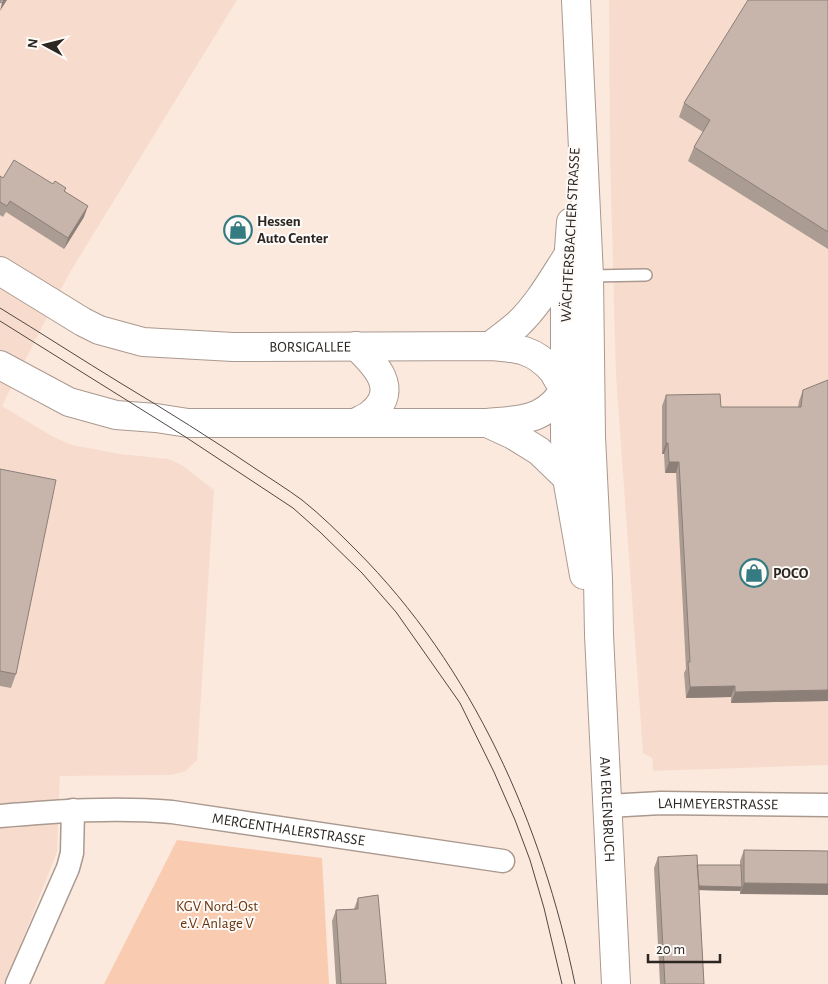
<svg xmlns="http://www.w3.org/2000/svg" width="828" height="984" font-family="'Alegreya Sans',sans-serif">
	<rect width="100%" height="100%" fill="#fce9de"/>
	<!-- built -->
	<path fill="#f7dcce" d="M0,0H237L69,274L2,406L52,436L72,445L120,454L169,459L185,467L214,490L197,760L186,771L171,775L60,776L57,852L5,984H0Z
		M609,0H828V765L653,771L652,758L643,753L616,376L610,158Z"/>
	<!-- green -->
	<path fill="#f9ccb2" d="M177,840L322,858L329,984H104Z"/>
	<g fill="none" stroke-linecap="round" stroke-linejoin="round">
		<defs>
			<path id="lane" d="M589,276L646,275"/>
			<g id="street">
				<path id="s1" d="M608,806L661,803L828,805"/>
				<path id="s2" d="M0,816C58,811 115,807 172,812L503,861"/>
				<path d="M17,984L68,868L72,853L73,810"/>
			</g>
			<g id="secondary">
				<path id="s3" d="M576,0L589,276L591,437L598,579L599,635L616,984"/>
				<path d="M571,222L565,304V438L567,478L584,575"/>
				<path id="s4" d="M0,271L83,322L99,330L143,342L233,347L490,346C517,348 534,349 553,371L589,433"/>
				<path d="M490,346C499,339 509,332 518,324C538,305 552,280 567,257"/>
				<path d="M0,365L69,402L116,415L156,418L188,423H487L513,435L539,451L567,478"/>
				<path d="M355,423C360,420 368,417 372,413C400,389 375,364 356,346"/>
				<path d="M487,423C528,419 545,421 569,384"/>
			</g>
		</defs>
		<!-- lane casing -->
		<use href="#lane" stroke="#aa998f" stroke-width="14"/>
		<!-- street casing -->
		<use href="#street" stroke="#aa998f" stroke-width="25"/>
		<!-- secondary casing -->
		<use href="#secondary" stroke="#aa998f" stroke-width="30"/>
		<!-- lane -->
		<use href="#lane" stroke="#fff" stroke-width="11"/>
		<!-- street -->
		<use href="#street" stroke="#fff" stroke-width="22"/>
		<!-- secondary -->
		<use href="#secondary" stroke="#fff" stroke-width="28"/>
		<!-- tram -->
		<path stroke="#504843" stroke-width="1" d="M0,308C41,333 81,359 122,384C167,411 212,439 256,469C271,479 287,489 302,500C321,515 339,533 356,550C473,667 542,824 575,984
			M0,321L184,436L293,508L320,532L362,573L396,612L460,703L494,772L515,820L530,860L544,908L562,984"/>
	</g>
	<!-- wall -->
	<path fill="#ab9c93" d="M828,0V249L688,161L694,147L703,132L679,117L684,103Z
		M0,176L3,178L53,184L66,188L65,191L84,217L64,249L6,212L3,217L0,215Z
		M803,390L828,701L731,703V697L686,698L684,673L686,669L676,473H665L664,454H662V406L666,395L721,407H798L799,401Z
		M0,469L16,674L11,688L0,686Z
		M744,850L828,851L740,894V891L699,890L704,984H660L654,868L658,857L697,865H740V861Z
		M358,898L386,984H336L332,921L336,910L354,909Z"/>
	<!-- shaded-wall -->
	<path fill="#8b7f78" d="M4,0H7L0,11L2,3Z
		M88,206L84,217L64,249L68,238Z
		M666,443H668L664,454H662Z
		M669,462H679L676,473H665Z
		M735,686L731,697L686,698L690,687Z
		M828,690V701L731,703L735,692Z
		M744,883L828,884V895L740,894Z
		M696,886L742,887L740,891L694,890Z"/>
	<!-- building -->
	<path fill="#c7b5ab" stroke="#8b7f78" d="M0,0H4L2,3L0,2Z
		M748,0H828V232L694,147L710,120L684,103Z
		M14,160L53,184L55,181L66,188L64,191L88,206L68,238L10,201L7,206L0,202V176L3,178Z
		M828,380V690L735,692V686L690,687L688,662H690L679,462H669L668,443H666V395L720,394L721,407H801L803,390Z
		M0,469L56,480L16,674L0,671Z
		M744,850L828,851V884L744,883Z
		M697,855L704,984H665L658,857Z
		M697,865H741L742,887L699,886Z
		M378,895L386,984H341L336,910L358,909V898Z"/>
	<!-- icons -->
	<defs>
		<symbol id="shop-ring" viewBox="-11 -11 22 22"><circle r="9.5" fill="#fdfaf7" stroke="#347c81" stroke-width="1.5"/><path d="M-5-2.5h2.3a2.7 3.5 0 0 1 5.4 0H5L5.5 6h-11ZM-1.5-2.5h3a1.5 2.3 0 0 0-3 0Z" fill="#347c81"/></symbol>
	</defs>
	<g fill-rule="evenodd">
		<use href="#shop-ring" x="222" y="214" width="32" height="32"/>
		<use href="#shop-ring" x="738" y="557" width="32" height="32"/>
	</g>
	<g text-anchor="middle" stroke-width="4" stroke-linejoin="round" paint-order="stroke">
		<!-- poi labels -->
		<g font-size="15" font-weight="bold" fill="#2c2622" stroke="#fdfaf7" text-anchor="start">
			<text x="257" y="226">Hessen<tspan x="257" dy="17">Auto Center</tspan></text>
			<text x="773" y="578">POCO</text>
		</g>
		<!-- street labels -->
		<g font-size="15" fill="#2c2622" stroke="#fdfaf7">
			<text transform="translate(570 235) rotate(-87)" y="5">WÄCHTERSBACHER STRASSE</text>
			<text dy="5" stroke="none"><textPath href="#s4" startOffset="328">BORSIGALLEE</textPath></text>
			<text dy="5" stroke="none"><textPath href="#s1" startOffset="110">LAHMEYERSTRASSE</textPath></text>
			<text dy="5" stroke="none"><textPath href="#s3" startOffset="810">AM ERLENBRUCH</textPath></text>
			<text dy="5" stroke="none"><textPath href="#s2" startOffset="290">MERGENTHALERSTRASSE</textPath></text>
		</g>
		<!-- park labels -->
		<g font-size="15" fill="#68330e" stroke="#fdfaf7">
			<text x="217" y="911">KGV Nord-Ost<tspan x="217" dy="17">e.V. Anlage V</tspan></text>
		</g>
	</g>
	<!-- north arrow -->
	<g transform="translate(45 45) rotate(277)" stroke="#fdfaf7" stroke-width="4" paint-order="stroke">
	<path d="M0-4L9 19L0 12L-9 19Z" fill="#2c2622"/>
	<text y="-8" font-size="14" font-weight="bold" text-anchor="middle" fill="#2c2622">N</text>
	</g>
	<!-- scale -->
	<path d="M648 954v8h72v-8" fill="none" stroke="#2c2622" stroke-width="2.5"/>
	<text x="656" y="954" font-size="15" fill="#2c2622" stroke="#fdfaf7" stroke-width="4" paint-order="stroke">20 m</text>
</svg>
